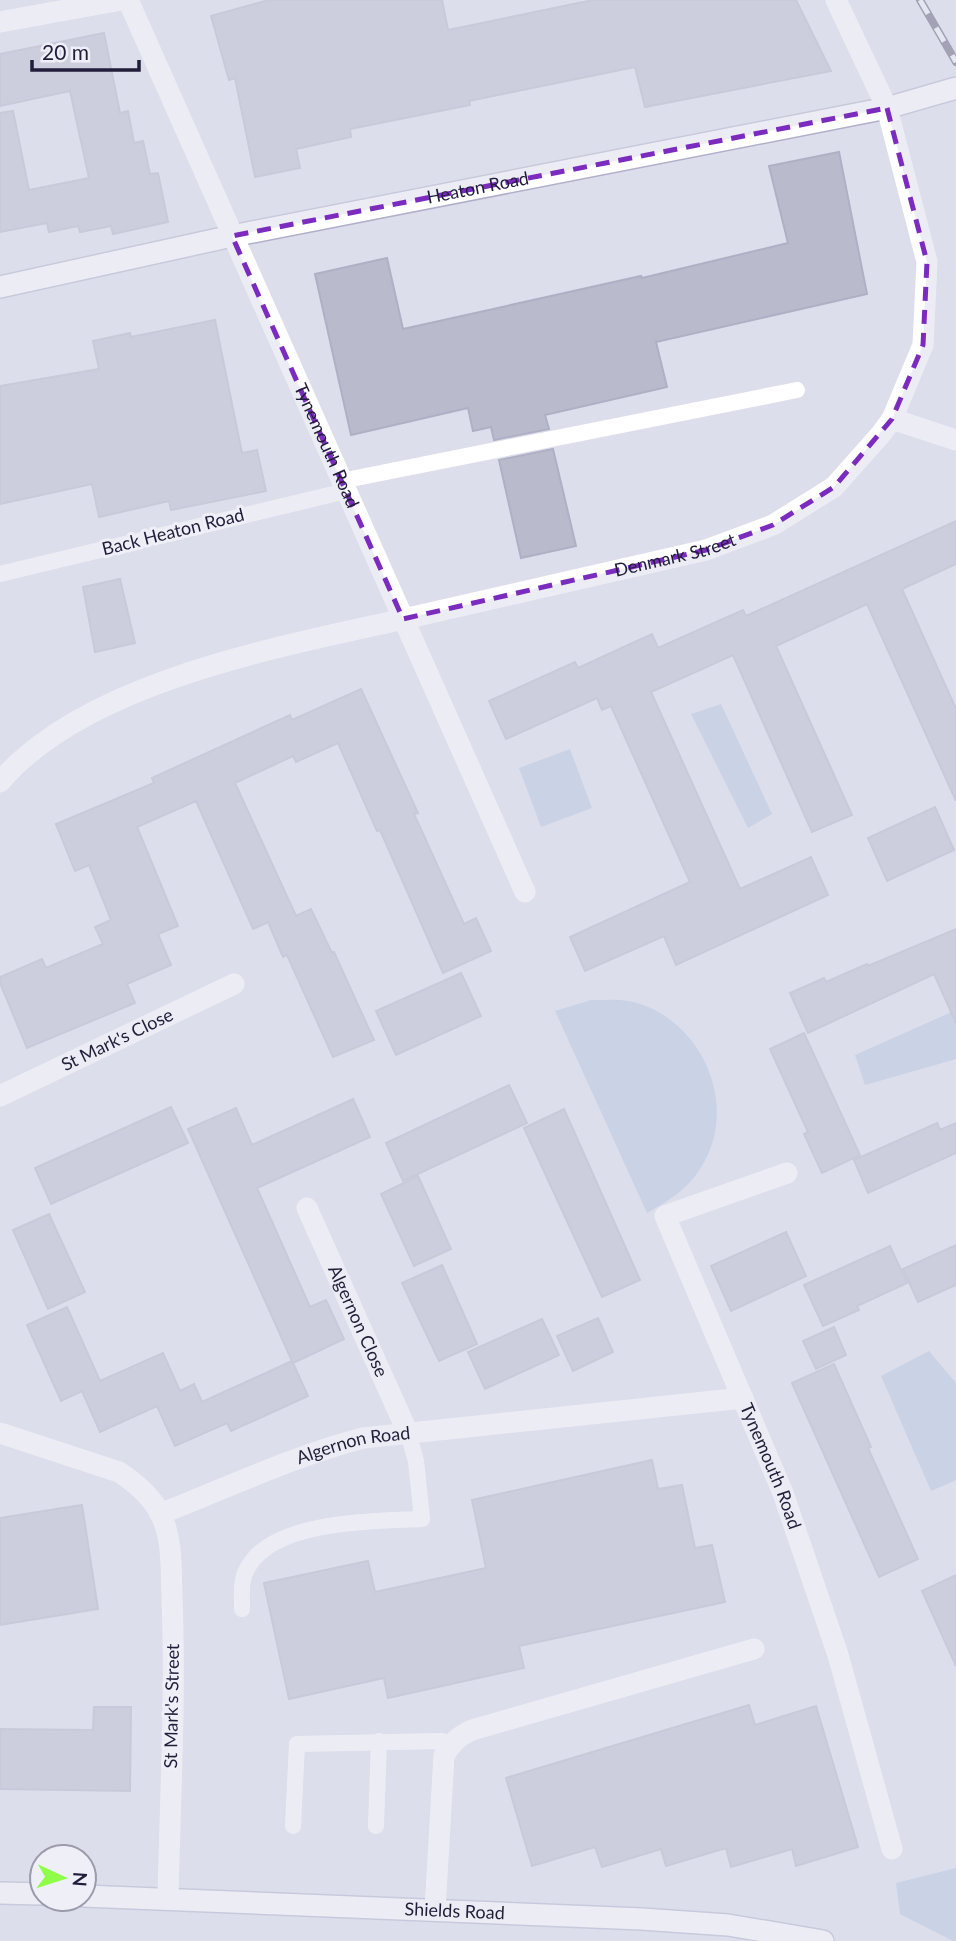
<svg xmlns="http://www.w3.org/2000/svg" width="956" height="1941" font-family="Lato,sans-serif">
	<rect width="100%" height="100%" fill="#dddeeb"/>
	<!-- green -->
	<path fill="#b4c3de" d="M721,704L772,814L748,828L691,714Z
		M570,749L592,808L541,827L519,768Z
		M591,1000C603,1000 617,999 629,1001C701,1016 742,1106 700,1169C687,1190 668,1201 647,1213L555,1011Z
		M956,1010V1059L865,1085L855,1055Z
		M929,1351L956,1383V1480L931,1491L881,1376Z
		M956,1868V1941H953L900,1914L896,1883Z"/>
	<!-- building -->
	<path fill="#b9bbcc" stroke="#afb0c5" stroke-width="2" d="M269,0H442L448,30L593,0H796L831,71L645,107L635,67L469,101L470,105L350,129L351,137L296,149L300,168L255,177L235,78L229,80L211,16Z
		M104,33L120,113L128,111L134,143L143,141L150,174L158,173L168,222L113,234L111,226L80,232L78,226L49,232L47,223L0,232V113L13,111L29,190L89,178L70,91L0,106V54Z
		M839,152L867,294L656,342L667,387L545,415L549,429L494,440L491,427L473,431L468,408L351,435L315,274L387,258L403,329L641,276L642,278L788,243L769,166Z
		M215,320L242,453L257,450L266,491L171,510L169,501L99,517L92,484L0,504V386L99,369L93,341L130,333L131,337Z
		M553,449L576,546L521,558L499,460Z
		M956,521V564L902,589L956,709V801L867,604L776,646L852,815L812,832L733,655L651,692L740,889L811,857L828,895L676,965L664,936L585,971L570,937L690,882L611,706L602,710L597,698L506,739L489,701L575,662L578,668L652,634L658,648L743,610L746,616Z
		M120,579L135,643L95,652L83,587Z
		M361,689L418,813L414,814L464,924L476,918L491,951L443,973L380,830L377,831L338,743L296,762L293,756L235,783L296,916L311,909L332,953L334,952L374,1040L333,1057L287,955L283,957L268,922L253,929L196,801L137,827L178,926L158,934L171,965L127,984L135,1003L27,1048L0,983V977L42,959L46,968L103,944L95,927L111,920L89,865L75,871L56,824L154,783L152,778L290,715L292,720Z
		M935,807L954,850L887,881L868,838Z
		M956,929V1023L934,974L808,1033L790,993L824,978L826,982L867,964L868,966Z
		M461,973L481,1016L396,1055L376,1011Z
		M804,1033L860,1155L822,1173L804,1134L808,1132L770,1049Z
		M509,1085L527,1123L403,1181L386,1143Z
		M353,1099L370,1137L257,1188L310,1307L326,1300L344,1339L293,1363L308,1396L231,1431L227,1423L175,1446L157,1406L100,1432L82,1391L61,1401L27,1325L67,1307L100,1381L163,1353L180,1391L194,1384L202,1402L292,1361L188,1129L236,1108L252,1145Z
		M171,1107L188,1143L51,1204L35,1168Z
		M564,1109L640,1280L602,1297L524,1128Z
		M937,1123L940,1130L956,1123V1153L868,1193L854,1160Z
		M418,1176L451,1249L414,1266L381,1194Z
		M49,1214L85,1292L48,1309L13,1230Z
		M786,1232L806,1276L731,1311L711,1266Z
		M956,1245V1285L918,1302L903,1269Z
		M890,1246L907,1283L857,1306L859,1310L823,1326L804,1285Z
		M442,1265L477,1344L439,1361L402,1283Z
		M598,1318L613,1352L573,1371L557,1336Z
		M542,1319L559,1355L485,1389L468,1352Z
		M834,1327L846,1355L816,1369L803,1341Z
		M834,1364L871,1447L868,1448L918,1559L879,1577L792,1383Z
		M652,1460L658,1489L682,1485L695,1548L712,1545L725,1602L519,1646L524,1668L388,1698L384,1678L289,1699L264,1583L368,1561L375,1592L486,1568L472,1500Z
		M82,1505L98,1609L0,1625V1518Z
		M956,1575V1666L922,1591Z
		M749,1705L755,1725L816,1706L858,1847L796,1866L792,1849L731,1867L726,1848L666,1866L661,1849L602,1867L595,1847L532,1866L506,1778Z
		M94,1707H131L130,1791L0,1789V1729L93,1730Z"/>
	<g fill="none" stroke-linecap="round" stroke-linejoin="round">
		<defs>
			<g id="secondary">
				<path id="s7" d="M0,287L232,236L887,108L956,88"/>
				<path d="M0,1893L42,1894"/>
				<path id="s8" d="M84,1896L642,1919L728,1925L823,1941"/>
			</g>
		</defs>
		<!-- secondary casing -->
		<use href="#secondary" stroke="#b0b0cb" stroke-width="24"/>
		<!-- lane -->
		<path stroke="#fff" stroke-width="16" d="M341,481L797,390
			M0,574L346,491
			M242,1609C242,1594 240,1580 248,1567C275,1520 375,1521 422,1519L416,1461L408,1433
			M293,1826L297,1744L442,1741L450,1745
			M376,1826L379,1741"/>
		<!-- street -->
		<g stroke="#fff" stroke-width="21">
			<path id="s1" d="M128,0L525,892"/>
			<path d="M0,22L121,0"/>
			<path d="M892,419L956,440"/>
			<path id="s2" d="M0,782C87,679 290,645 417,616C513,594 610,572 706,550L773,525L834,487L881,434L892,419L923,345L927,262L887,108L836,0"/>
			<path id="s3" d="M0,1096L234,984"/>
			<path id="s4" d="M787,1173L665,1216L783,1493L838,1655L892,1849"/>
			<path id="s5" d="M307,1208L408,1433"/>
			<path d="M0,1433L119,1472C136,1483 150,1495 160,1513C173,1538 171,1571 172,1598C176,1698 170,1799 168,1898"/>
			<path id="s6" d="M160,1514C227,1488 293,1456 363,1438L743,1398"/>
			<path d="M435,1909L444,1756C451,1743 459,1736 472,1730L754,1649"/>
		</g>
		<!-- secondary -->
		<use href="#secondary" stroke="#fff" stroke-width="21"/>
		<defs>
			<path id="rail" d="M920,0L956,62"/>
		</defs>
		<!-- rail casing -->
		<use href="#rail" stroke="#5b5777" stroke-width="8"/>
		<!-- rail -->
		<use href="#rail" stroke="#eeeff7" stroke-width="5" stroke-dasharray="16" stroke-linecap="butt"/>
	</g>
	<!-- marked area -->
	<path d="M0 0H956V1941H0ZM887,108L927,262L923,345L892,419L834,487L773,525L706,550L403,619L232,236Z" fill="#dddeeb" fill-opacity=".55" fill-rule="evenodd"/>
	<path fill="none" stroke="#7b2cbf" stroke-width="5" stroke-dasharray="14 9" stroke-linejoin="round" d="M887,108L927,262L923,345L892,419L834,487L773,525L706,550L403,619L232,236Z"/>
	<g text-anchor="middle" stroke-width="6" stroke-linejoin="round" paint-order="stroke">
		<!-- street labels -->
		<g font-size="18" fill="#211e3b" stroke="#eeeff7">
			<text dy="6" stroke="none"><textPath href="#s7" startOffset="488">Heaton Road</textPath></text>
			<text dy="6" stroke="none"><textPath href="#s1" startOffset="488">Tynemouth Road</textPath></text>
			<text transform="translate(173 532) rotate(-14)" y="6">Back Heaton Road</text>
			<text dy="6" stroke="none"><textPath href="#s2" startOffset="721">Denmark Street</textPath></text>
			<text dy="6" stroke="none"><textPath href="#s3" startOffset="130">St Mark's Close</textPath></text>
			<text dy="6" stroke="none"><textPath href="#s5" startOffset="124">Algernon Close</textPath></text>
			<text dy="6" stroke="none"><textPath href="#s6" startOffset="206">Algernon Road</textPath></text>
			<text dy="6" stroke="none"><textPath href="#s4" startOffset="401">Tynemouth Road</textPath></text>
			<text transform="translate(172 1706) rotate(-89)" y="6">St Mark's Street</text>
			<text dy="6" stroke="none"><textPath href="#s8" startOffset="371">Shields Road</textPath></text>
		</g>
	</g>
	<!-- north arrow -->
	<g transform="translate(63 1878) rotate(94)"><circle r="33" fill="#eeeff7" stroke="#9c9bac" stroke-width="2"/>
	<path d="M0-5L12 26L0 18L-12 26Z" fill="#8efe48"/>
	<text y="-10" font-size="19" font-weight="bold" text-anchor="middle" fill="#211e3b">N</text>
	</g>
	<!-- scale -->
	<path d="M32 60v10h107v-10" fill="none" stroke="#211e3b" stroke-width="3.5"/>
	<text x="42" y="60" font-size="21" fill="#211e3b" stroke="#eeeff7" stroke-width="5" paint-order="stroke">20 m</text>
</svg>
